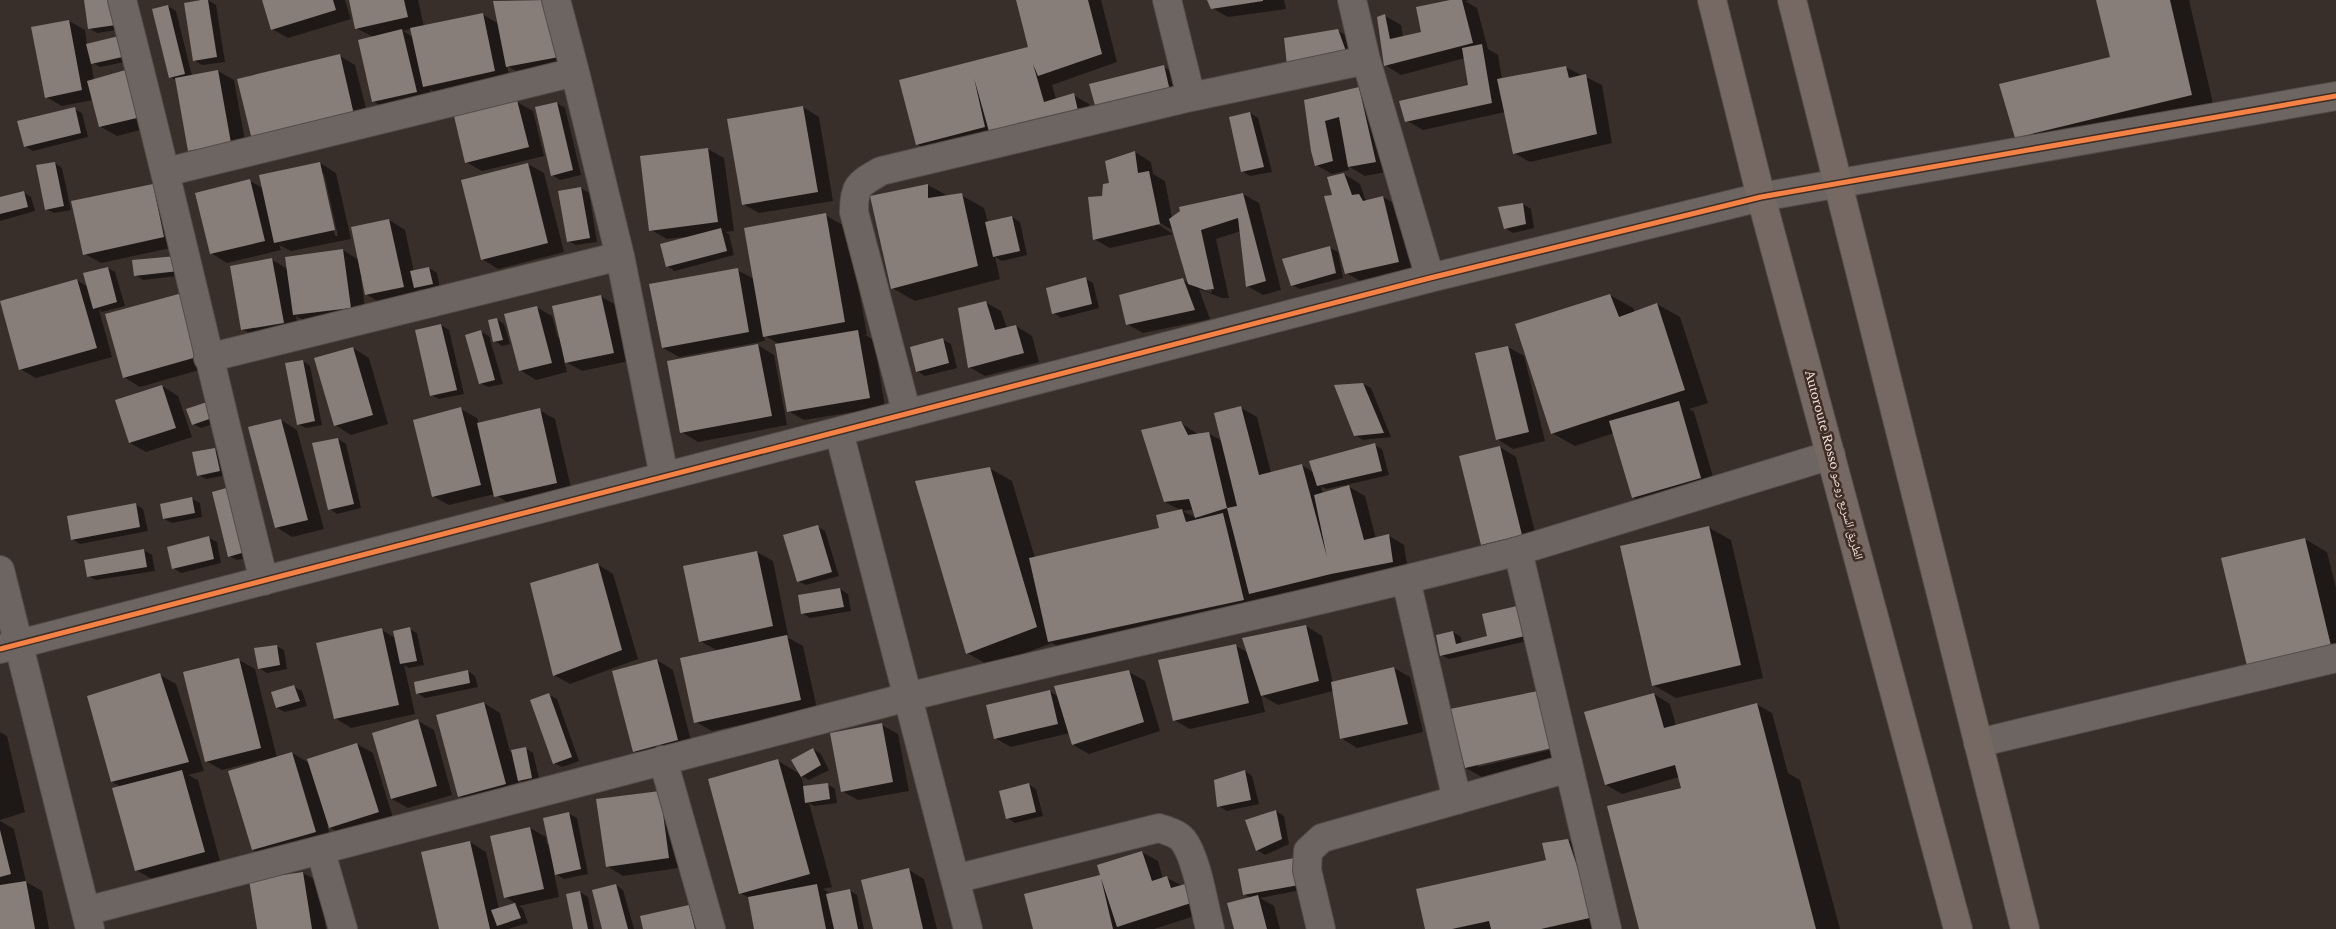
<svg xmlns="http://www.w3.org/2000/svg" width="2336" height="929" font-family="'Libre Baskerville','Noto Naskh Arabic',serif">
	<rect width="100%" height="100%" fill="#392f2a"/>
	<!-- shadow -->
	<path fill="#0007" fill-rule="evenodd" d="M85,0L124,29L97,33L89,28Z
		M208,0L216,5L225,62L202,65L194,60Z
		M263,0H345L351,19L288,38L272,29Z
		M350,0H418L424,27L482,14L499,24L495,2L561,0L575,65L524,75L507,66L510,79L440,95L430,89L433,101L389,111L373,101V37L356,28ZM412,29L413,37L403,31Z
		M1017,0H1101L1117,62L1052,85L1056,99L1073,95L1089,104L1094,120L933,154L917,144L900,81L1030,48Z
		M1209,0H1284L1286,9L1228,17L1212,8Z
		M1457,0H1470L1465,1L1477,8L1488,49L1498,55L1502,79L1565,67L1602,85L1612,143L1530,162L1514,153L1505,112L1423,130L1407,121L1469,85L1465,58L1401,75L1385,65V16L1401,25L1403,37L1422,33Z
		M2098,0H2189L2214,108L2039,150L2016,137L2112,58Z
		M168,6L176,11L192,76L218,71L234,80L247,152L205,159L189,150L176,80L170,77Z
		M69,21L85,30L87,45L134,60L100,67L91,62L94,80L156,126L117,136L101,127L93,100L62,106L46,97Z
		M1338,31L1346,35L1354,58L1296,69Z
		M340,56L355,65L371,128L270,152Z
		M1164,67L1180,76L1186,100L1113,118Z
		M1358,88L1374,98L1391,171L1365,176L1348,166L1349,170L1332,174L1316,165L1305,101Z
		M517,102L533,111L544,156L482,171L466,162Z
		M557,103L565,108L581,175L560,180L552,175Z
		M803,107L819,117L833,201L759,213L743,204Z
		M74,109L82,113L88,137L33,151L25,146Z
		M1250,113L1258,118L1272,172L1250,176L1242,171Z
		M708,149L724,158L734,231L725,232L729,234L734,255L675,271L667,266L684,237L667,239L651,230L642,157Z
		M1135,152L1151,162L1153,174L1165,181L1172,218L1243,194L1259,203L1281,290L1263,295L1247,286L1241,231L1216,239L1229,298H1222L1199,289L1210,319L1143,333L1127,324L1183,280L1189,283L1174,231L1155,220L1154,222L1173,234L1110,248L1094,239L1103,197ZM1203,287L1212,290L1211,293L1203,290Z
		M55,163L62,168L71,210L54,213L46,209Z
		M320,163L336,173L351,239L291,251L279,245L281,250L227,263L211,253L250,181L264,189ZM321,174H324L338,236H335Z
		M528,164L544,173L564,252L498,269L482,259Z
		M1344,174L1360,184L1365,199L1368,201L1383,197L1399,206L1415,271L1362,282L1346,273L1333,196Z
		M153,185L169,194L180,246L101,263L85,254Z
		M928,185L948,196L961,195L984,208L988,222L1012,217L1020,222L1027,255L1002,261L995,257L1000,279L915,301L892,288L872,197Z
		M581,188L589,193L597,242L576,245L568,241Z
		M23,192L31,197L35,211L0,221V198Z
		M1523,204L1531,209L1534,228L1513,233L1505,228Z
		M825,215L848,228L867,335H865L874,340L885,407L804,420L788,411L779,344L764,335L765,341L679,357L663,348L737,270L754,279Z
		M389,220L405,230L414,272L429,268L437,273L440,288L424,292L418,289L419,296L382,304L366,294L363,278L361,279L366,316L310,324L296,316L299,331L258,338L242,329L272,260L288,269L343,250L359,260Z
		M1330,248L1338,252L1343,278L1300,289L1292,285Z
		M177,258L186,275L143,280L135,275Z
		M108,268L115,272L125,306L102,312L99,310L112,357L36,378L20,369L77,280L88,287Z
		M1086,279L1093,283L1099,308L1061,318L1054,313Z
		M1610,295L1633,308L1635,313L1657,304L1680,317L1708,403L1689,409L1694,412L1716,487L1649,507L1633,497L1614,433L1575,446L1552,433Z
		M600,296L616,305L629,361L582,371L564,361L567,372L536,380L520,370L536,307L552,316L558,338Z
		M985,302L1001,311L1007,328L1016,326L1032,336L1039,362L985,376L969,367Z
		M106,315L220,364L140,387L124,377Z
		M496,319L504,324L510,344L502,346L495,341Z
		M441,325L449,330L464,394L439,399L431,395Z
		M481,332L489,336L503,384L488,387L480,383Z
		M943,340L951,344L957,368L925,376L917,371Z
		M758,345L774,355L787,425L698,442L682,432Z
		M1508,347L1524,356L1545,441L1513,449L1497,439Z
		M353,348L369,358L388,424L351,435L335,425Z
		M303,361L310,366L322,425L306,428L298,424Z
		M1363,384L1371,388L1391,437L1363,440L1355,435Z
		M162,386L178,396L192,437L146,452L130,443Z
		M217,407L222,421L201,428L193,424Z
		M1241,408L1257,417L1271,473L1302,465L1314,473L1374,445L1382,449L1389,475L1346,485L1365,496L1376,539L1388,535L1404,545L1408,571L1072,655L1052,643L990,666L967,653L989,468L1012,481L1035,558L1160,529L1180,510L1165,502L1181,423L1199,435L1208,433L1222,441ZM1345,485L1346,487L1323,494L1321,486L1326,489ZM1194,509L1196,518L1183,511Z
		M461,409L477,418L479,424L539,410L555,419L572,492L511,505L495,494L449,505L433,496Z
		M281,420L297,430L324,529L292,537L276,527Z
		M338,439L346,444L361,508L337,514L330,509Z
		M1500,447L1516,457L1538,544L1498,553L1482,544Z
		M215,449L223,454L228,475L206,479L198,475Z
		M213,493L253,557L237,560L229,556Z
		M192,499L200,503L202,517L172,523L164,519Z
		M135,504L143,509L148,531L80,544L72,539Z
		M818,527L825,531L839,576L806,585L798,581Z
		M1708,527L1731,540L1763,678L1676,698L1653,685Z
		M209,538L217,542L221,563L181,573L173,568Z
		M2305,539L2327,552L2336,588V667Z
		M144,550L152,555L155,571L96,580L88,576Z
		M757,552L773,561L788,635L785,636L803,646L817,709L712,731L696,722L718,651L700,641Z
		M597,564L613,574L638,659L570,684L554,675Z
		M840,589L848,594L851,611L810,618L802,613Z
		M1483,615L1532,640L1449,659L1441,655L1453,632L1461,637L1462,644L1488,637Z
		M1306,626L1322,636L1333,683L1394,668L1410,677L1423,732L1357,748L1341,738L1333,691L1278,705L1261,695L1265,712L1190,729L1174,720L1236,646L1249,653Z
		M409,629L417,633L424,665L409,668L404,665L415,714L351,728L335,718L382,630L395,638Z
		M276,646L284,650L287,669L267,673L259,668Z
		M239,660L255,669L277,758L292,753L309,763L357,744L373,753L394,821L346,837L327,826L332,840L269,859L253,850L261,760L222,770L206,761Z
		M657,660L673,670L693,749L650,760L634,751Z
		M468,671L475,676L478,687L425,698L417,693Z
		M1129,672L1145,681L1160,731L1089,754L1073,745L1070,733L1011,747L995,738L1049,691L1059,697Z
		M160,675L176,684L204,771L188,775L198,780L220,861L152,879L136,870L122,787L112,782Z
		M294,687L302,691L307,706L285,712L277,708Z
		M1537,693L1567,757L1482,777L1466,768ZM1558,746V748L1478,767V764Z
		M1654,694L1670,704L1676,726L1756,704L1772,713L1788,773L1800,780L1840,929H1641L1609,807L1682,787L1679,777L1622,794L1606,785Z
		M549,695L557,699L579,761L562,767L554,763Z
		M484,703L500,713L510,752L525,748L533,753L540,782L527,785L518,780L522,793L475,805L459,796Z
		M418,721L434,730L452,795L408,808L392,799Z
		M882,725L898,734L909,791L858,800L842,791Z
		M0,732L7,736L25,812L0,820Z
		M813,749L821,754L829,770L809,780L801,776L804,787L827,784L835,789L837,803L814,806L809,803L832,887L823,889L831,894L849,890L857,895L864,929H755L750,898L740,893L778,761L800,774Z
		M1245,771L1252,776L1259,804L1227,811L1219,806Z
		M1028,784L1036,789L1043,816L1015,823L1008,818Z
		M660,792L685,867L623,876L607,866Z
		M1276,811L1284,816L1289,844L1265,855L1257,850Z
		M569,814L577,818L588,874L564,879L554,873L559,897L519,906L523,909L528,923L508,929H440L470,842L486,852L499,909L517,904L505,897L530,828L546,837L547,844H550Z
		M0,821L14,829L26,882L42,891L49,929H0Z
		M1568,840L1584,850L1596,929H1427L1548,861Z
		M1142,852L1158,861L1163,879L1167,878L1201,895L1207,912L1154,929H1035L1101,875Z
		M1293,860L1306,889L1260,898L1274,906L1280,929H1235L1251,898L1244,894Z
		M909,870L924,879L937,929H874Z
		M303,873L319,882L326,929H258Z
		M616,885L623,890L634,929H603Z
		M580,892L588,897L594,929H575Z
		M688,906L696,911L701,929H645Z"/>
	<!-- building -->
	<path fill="#877e7a" d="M84,0H112L116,25L88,29Z
		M201,0H208L217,57L193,61L184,3Z
		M262,0H333L336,10L271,30Z
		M349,0H404L408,17L355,29Z
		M548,0L559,57L506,67L493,1Z
		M1016,0H1088L1102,54L1038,76L1033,64L1044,102L1074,93L1078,111L990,135L974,78L985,127L916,145L899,80L1028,47Z
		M1207,0H1263V1L1211,9Z
		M1450,0H1462L1473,43L1384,66L1377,17L1385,14L1390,39L1421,32L1416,7Z
		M2096,0H2170L2192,95L2015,138L1999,84L2110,57Z
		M168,5L185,74L169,78L152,9Z
		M483,13L495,71L423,87L410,28Z
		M69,20L82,90L45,98L31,27Z
		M402,29L417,92L372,102L358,40Z
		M1338,29L1347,54L1287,65L1284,38Z
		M123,35L127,56L91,64L86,44Z
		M1482,44L1492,103L1405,122L1399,101L1468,85L1462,48Z
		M340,54L355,119L253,144L237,79Z
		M1164,65L1170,91L1096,109L1089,84Z
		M1566,66L1569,78L1586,74L1597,134L1513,154L1497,79Z
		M129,69L141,117L99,127L87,81Z
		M218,70L231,143L188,151L175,78Z
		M1359,87L1376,162L1348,167L1339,117L1325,121L1333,161L1315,166L1311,151L1304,100Z
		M517,100L529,147L465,163L454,116Z
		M557,102L573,170L551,176L535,107Z
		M803,106L818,192L742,205L727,119Z
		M75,107L81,133L24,147L17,121Z
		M1250,112L1264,167L1241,172L1229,117Z
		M708,148L718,222L649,231L640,156Z
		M1135,151L1138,173L1149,171L1160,224L1093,240L1088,197L1102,196L1103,184L1109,183L1105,161Z
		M55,162L64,206L45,210L36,165Z
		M320,162L335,230L274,243L259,175Z
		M528,163L548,243L481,260L461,180Z
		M1344,173L1352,195L1359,194L1363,201L1383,196L1399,262L1345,274L1324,196L1332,195L1327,177Z
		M250,179L265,241L210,254L195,193Z
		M153,184L164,237L83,255L71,201Z
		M928,184V198L962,193L978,266L891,289L870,196Z
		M581,187L590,238L567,242L558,191Z
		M24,191L28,207L0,214V197Z
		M1243,193L1266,281L1246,287L1238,218L1201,230L1214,289L1205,290L1188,284L1169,219L1180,211L1179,207Z
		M1523,203L1526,224L1504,229L1498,207Z
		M826,213L845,322L763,337L744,228Z
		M1012,216L1020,251L993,257L985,222Z
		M389,219L404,287L365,295L351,227Z
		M721,228L727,251L666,267L660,244Z
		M1330,246L1336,273L1291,286L1282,259Z
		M343,249L351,308L293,315L285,257Z
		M177,256L179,271L134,276L132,260Z
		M272,258L284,323L241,330L230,266Z
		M108,267L117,302L93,309L83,273Z
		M429,267L433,284L414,288L410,271Z
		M738,268L749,332L662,348L649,284Z
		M1086,277L1092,304L1052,314L1046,288Z
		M1183,278L1195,310L1126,325L1119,295Z
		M77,279L97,348L19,370L0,301Z
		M186,292L204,355L123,378L105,314Z
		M1610,294L1619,317L1657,303L1685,390L1551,434L1515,324Z
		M601,295L614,353L565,363L552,306Z
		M986,301L995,330L1016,325L1024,353L968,368L958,308Z
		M537,306L552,363L519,371L504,314Z
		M497,318L503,340L493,342L488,320Z
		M441,324L457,390L430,396L415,330Z
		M481,330L495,380L479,384L465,335Z
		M858,330L870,398L787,412L775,344Z
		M943,338L949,363L916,372L910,347Z
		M758,344L772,416L680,433L667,361Z
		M1508,346L1529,432L1496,440L1475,353Z
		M353,347L373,415L334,426L314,358Z
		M303,360L315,421L297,425L285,363Z
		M1363,383L1384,433L1354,436L1334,385Z
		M162,385L176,428L129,443L115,400Z
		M210,401L215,417L192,425L186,409Z
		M1679,401L1701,478L1632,498L1609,421Z
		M1241,406L1259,475L1302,464L1327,557L1314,495L1349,485L1364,540L1389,534L1393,562L1331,574L1249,594L1227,508L1237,506L1214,413Z
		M461,407L481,485L432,497L413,420Z
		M540,408L557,483L494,497L477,423Z
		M281,419L308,520L275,528L248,427Z
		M1181,421L1188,435L1209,432L1227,508L1195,518L1189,499L1164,502L1141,430Z
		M338,438L354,504L328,510L312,443Z
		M1375,443L1382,471L1317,486L1309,461Z
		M1500,446L1522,535L1481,545L1459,456Z
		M215,448L220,471L197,476L192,452Z
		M990,467L1037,627L966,654L915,481Z
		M230,487L245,552L228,557L212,492Z
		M192,497L195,513L163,519L160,504Z
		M136,503L140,527L71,540L67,516Z
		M1182,509L1186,522L1223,513L1244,600L1048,642L1029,558L1159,528L1156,515Z
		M818,525L832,572L797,582L783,535Z
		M1709,526L1741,665L1652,686L1620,546Z
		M209,536L214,559L172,569L167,547Z
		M2305,538L2332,650L2248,670L2221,558Z
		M144,549L147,567L87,577L84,560Z
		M757,551L773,626L699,642L683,566Z
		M598,563L622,650L553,676L530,583Z
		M840,588L844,607L801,614L798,595Z
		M1517,606L1525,636L1440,656L1436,635L1453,631L1456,644L1487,636L1482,614Z
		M1306,625L1319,681L1261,696L1242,638Z
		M410,627L417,661L400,664L393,631Z
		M382,628L399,705L334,719L316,643Z
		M787,635L801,700L694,723L680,658Z
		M1236,644L1249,703L1173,721L1158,660Z
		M277,645L280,665L258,669L254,648Z
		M239,658L261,748L205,762L183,672Z
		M657,659L678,740L633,752L612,671Z
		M1394,667L1408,724L1340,739L1331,682Z
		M468,670L470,683L416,694L414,682Z
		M1129,670L1144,722L1072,745L1054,686Z
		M160,673L189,762L111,782L87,696Z
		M294,685L300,701L276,708L271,692Z
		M1050,690L1058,724L994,739L986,705Z
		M1538,691L1552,748L1465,768L1450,709Z
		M549,693L572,757L553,764L530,700Z
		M1654,693L1664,728L1757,703L1816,929H1639L1607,806L1681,788L1675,765L1605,785L1584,712Z
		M484,702L506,784L458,797L436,715Z
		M418,719L437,786L391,799L372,733Z
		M882,723L893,782L841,792L830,733Z
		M357,743L379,812L329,828L307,759Z
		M526,747L532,778L518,781L511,750Z
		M813,748L821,765L801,777L791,760Z
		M292,752L316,832L252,850L228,771Z
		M778,759L810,874L739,894L708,779Z
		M182,770L205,852L135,871L112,788Z
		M1245,770L1251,800L1217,807L1214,780Z
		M828,783L830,799L805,803L803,786Z
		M1029,783L1036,812L1006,819L999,791Z
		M660,791L669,858L606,867L596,799Z
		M1276,810L1282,839L1256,851L1245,820Z
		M569,812L581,869L555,875L543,818Z
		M530,827L544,889L504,898L490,836Z
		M0,830L11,874L0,877Z
		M1568,839L1594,917L1541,929H1491L1489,921L1452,929H1425L1416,889L1546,860L1542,843Z
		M470,841L490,929H439L421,852Z
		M1142,851L1152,881L1167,876L1171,888L1185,884L1191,903L1117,927L1101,878L1113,929H1033L1024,894L1100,875L1097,865Z
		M1294,858L1299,885L1243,895L1238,869Z
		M909,868L923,929H873L861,880Z
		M303,872L312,929H257L249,880Z
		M26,881L35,929H0V885Z
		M616,884L628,929H602L592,890Z
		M817,884L826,929H754L748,897Z
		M850,889L858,929H834L826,894Z
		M580,891L588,929H573L566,894Z
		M1258,895L1267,929H1234L1227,903Z
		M515,903L521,918L497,926L491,910Z
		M689,905L695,929H643L640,916Z"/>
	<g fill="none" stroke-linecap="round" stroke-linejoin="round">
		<defs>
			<path id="minor" d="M122,0C172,193 215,387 264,581
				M556,0L575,72
				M1352,0L1366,60L1430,278
				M1191,97L1366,60
				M166,172L575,72L620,256L664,476
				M208,358L620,256
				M907,414L854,212C854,185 859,184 881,171L1191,97L1167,0
				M839,432L968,929
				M1518,551L1831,455
				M0,570L90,929
				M1406,580L1457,800
				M0,649L1430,278L1761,197L2336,96
				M1978,743L2336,658
				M663,760L711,929
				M321,852L343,929
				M955,879L1159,828C1167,831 1177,833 1183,840C1197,858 1204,906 1210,929
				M86,911C359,842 631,767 904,698C1108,646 1315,605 1518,551L1607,929
				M1321,929L1307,870L1308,851L1322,838L1569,768"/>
			<path id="trunk" d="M1712,0L1761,197L1958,929
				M1792,0L2025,929"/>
		</defs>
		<!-- minor casing -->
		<use href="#minor" stroke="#554c47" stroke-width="30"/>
		<!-- trunk casing -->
		<use href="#trunk" stroke="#554c47" stroke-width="30"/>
		<!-- minor -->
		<use href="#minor" stroke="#6d6561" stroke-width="28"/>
		<!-- trunk -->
		<use href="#trunk" stroke="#766862" stroke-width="28"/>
		<defs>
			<path id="cycleway" d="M0,649L1430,278L1761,197L2336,96"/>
		</defs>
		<!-- cycleway casing -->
		<use href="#cycleway" stroke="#3f2c24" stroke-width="8"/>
		<!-- cycleway -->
		<use href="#cycleway" stroke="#f48246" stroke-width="5"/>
	</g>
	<g text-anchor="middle" stroke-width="5" stroke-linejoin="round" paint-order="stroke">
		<!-- street labels -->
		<g font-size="12" fill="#ece0da" stroke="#3f2c24">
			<text transform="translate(1834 465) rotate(75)" y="4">Autoroute Rosso الطريق السريع روصو</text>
		</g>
	</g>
</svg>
